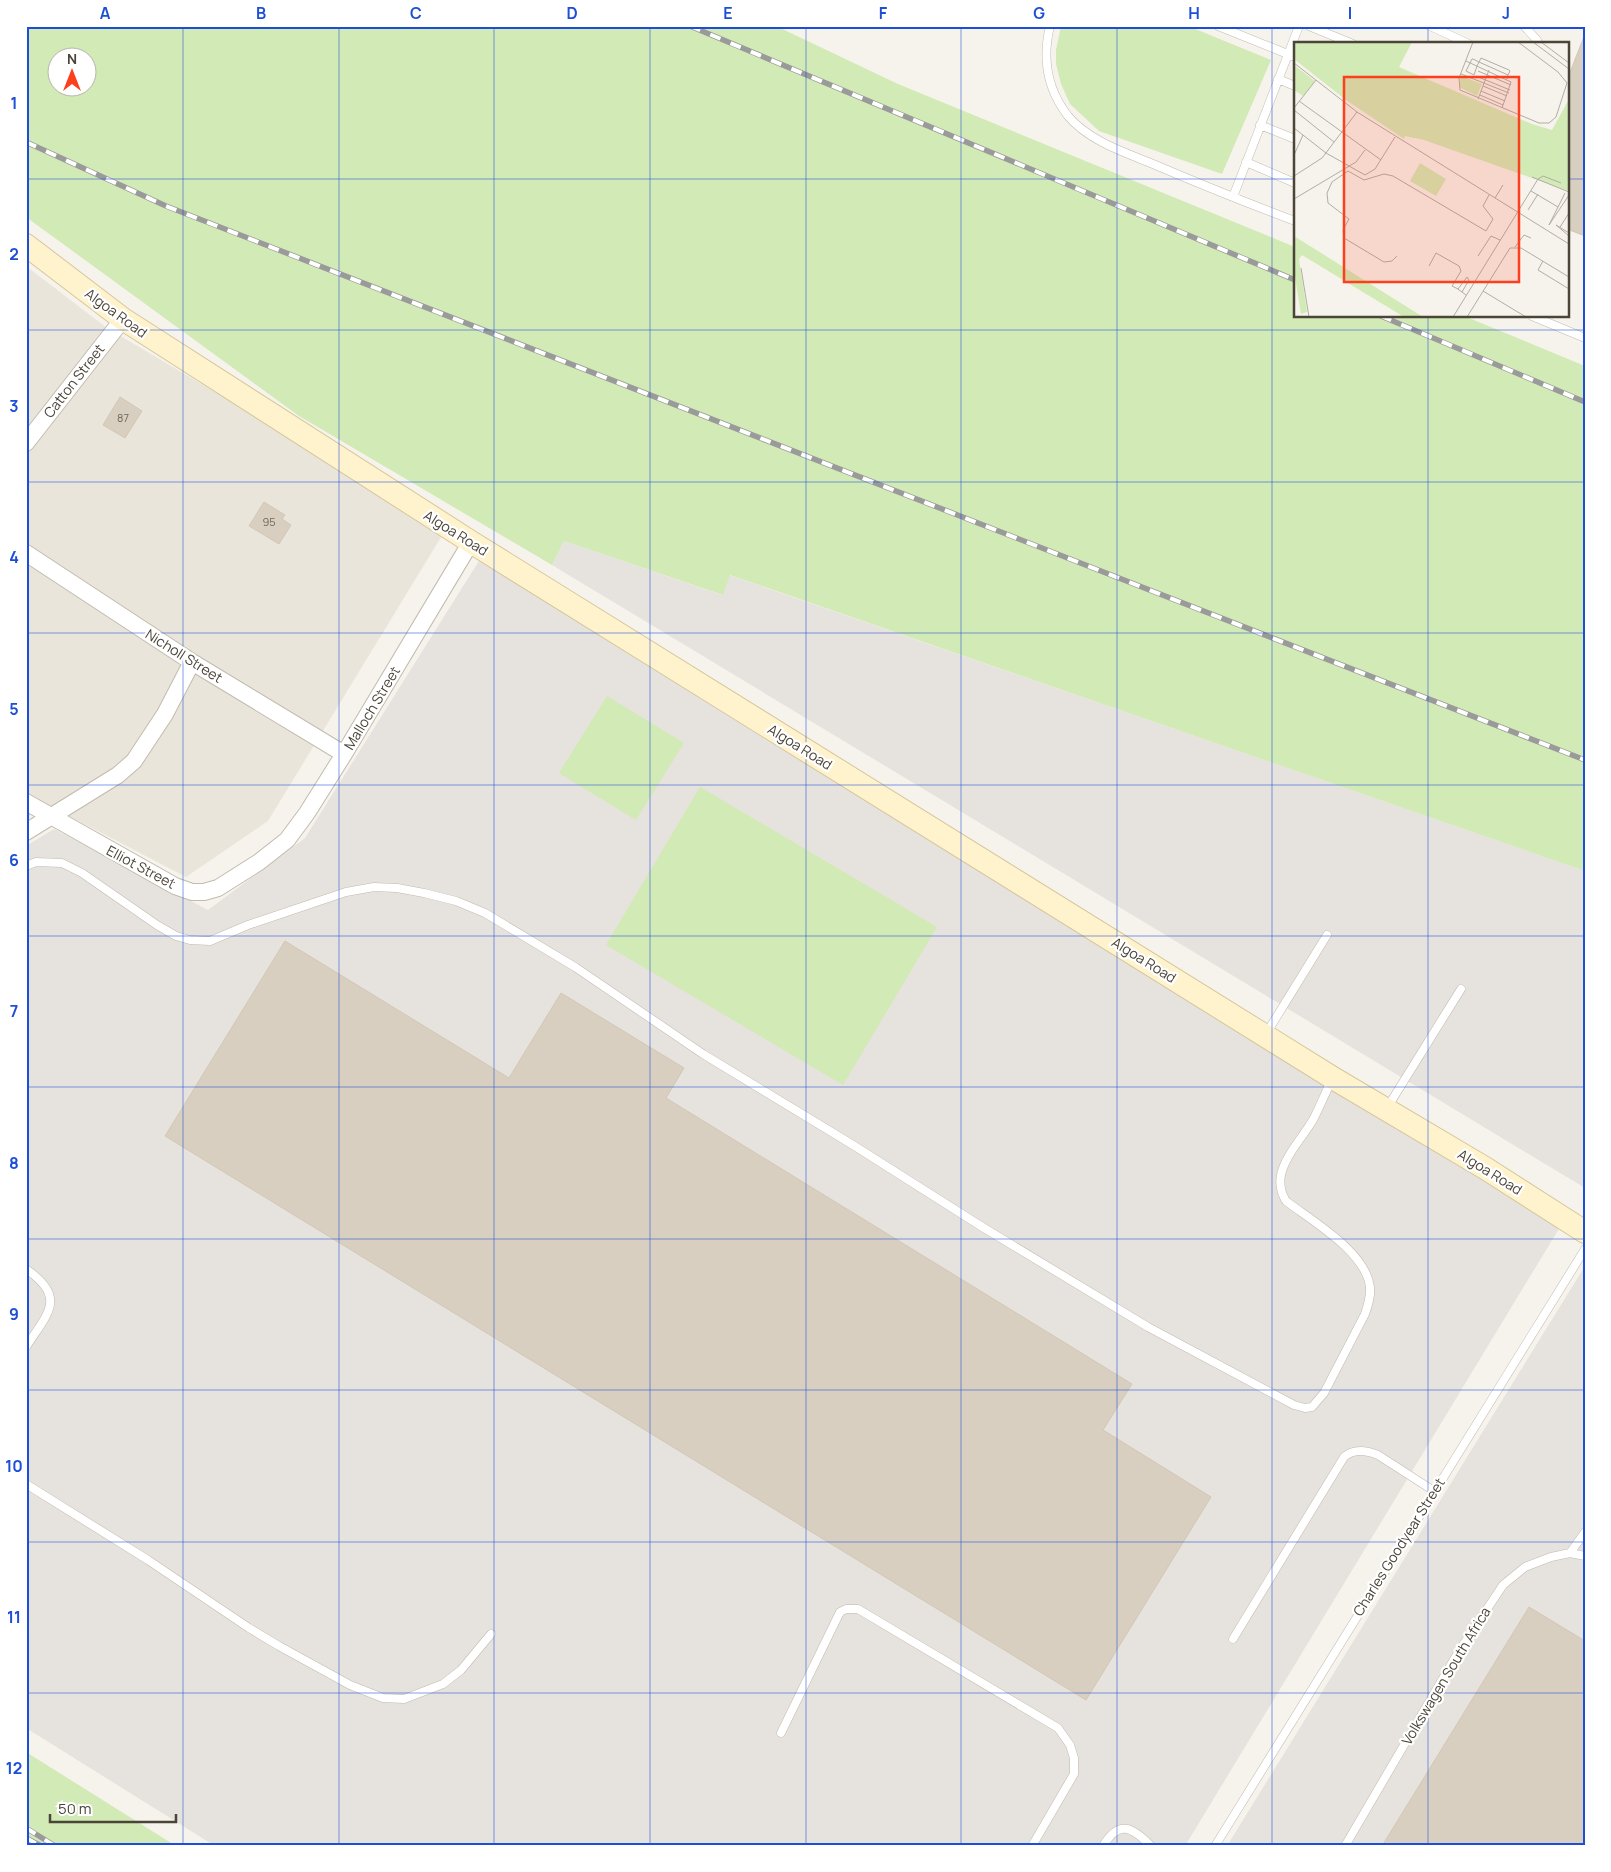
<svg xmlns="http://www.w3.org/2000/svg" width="1611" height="1872" font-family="Manrope,sans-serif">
	<rect width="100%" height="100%" fill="#f6f3ec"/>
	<!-- residential -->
	<path fill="#eae5da" d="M26,266L107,328L446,529L268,821L186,877L48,805L26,818Z"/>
	<!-- industrial -->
	<path fill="#e6e2dd" d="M564,541L722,595L729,575L1585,871V1188L552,565Z
		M482,556L1560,1227L1185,1846H215L26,1728V846L54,829L208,910L305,838Z
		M1585,1266V1846H1227Z"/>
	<!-- green -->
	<path fill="#d2eab5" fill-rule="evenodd" d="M26,26H776L898,84L1295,247V316H1464L1585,366V871L730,575L723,595L564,541L552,565L299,416L26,217ZM58,58H88V88H58Z
		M1061,26H1188L1271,60L1222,174L1099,131L1070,104L1061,84L1056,64V50Z
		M607,696L684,743L636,820L559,773Z
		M700,787L937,927L843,1085L606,945Z
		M26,1752L176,1846H26Z"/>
	<!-- building -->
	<path fill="#d8cfc1" stroke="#d3c7b4" d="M1585,34V236L1567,229V80Z
		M120,397L142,411L125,438L103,425Z
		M264,502L285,515L282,519L291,525L279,544L249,526Z
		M285,941L509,1078L561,993L684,1068L666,1098L1132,1384L1103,1430L1211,1497L1086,1700L165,1136Z
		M1529,1607L1585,1641V1846H1382Z"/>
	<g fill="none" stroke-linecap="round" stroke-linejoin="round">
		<defs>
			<path id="lane" d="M1050,26C1042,59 1047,89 1068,116C1089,141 1124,152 1153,164C1200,184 1247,203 1295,221
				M1218,26L1295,57
				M1309,26L1353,44
				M1430,26L1469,44
				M1524,26L1537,40L1538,44
				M1278,79L1295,86
				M1260,125L1295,139
				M1246,162L1295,183
				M1233,197L1299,26
				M1532,316L1585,338
				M26,866L36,862L62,863L82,873L157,925L176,936L190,940L210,941L248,925L346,892L374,887L397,888L424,893L456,901L485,913L575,967L703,1054L853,1145L984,1228L1148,1327L1294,1405L1305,1408L1312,1407L1324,1393L1365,1314C1368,1305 1371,1296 1370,1287C1366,1252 1312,1221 1286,1201C1281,1193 1279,1185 1281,1175C1285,1155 1304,1136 1314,1118C1320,1106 1326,1092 1332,1079
				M1266,1034L1327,935
				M1387,1108L1461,989
				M26,1269C68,1298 47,1314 26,1347
				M26,1484L148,1560L249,1628L279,1646L350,1685L383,1698L404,1699L443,1684L461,1670L491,1634
				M1570,1553L1585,1532
				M1233,1639L1344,1457C1354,1448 1366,1450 1378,1455L1434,1491
				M781,1733L840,1612L846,1609H858L1058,1728L1070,1745L1074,1758V1774L1032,1846
				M1103,1846C1119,1819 1132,1827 1151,1846
				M1215,1846L1585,1249
				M1345,1846L1459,1651L1503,1585L1525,1567L1551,1557L1570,1553L1585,1556"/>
			<path id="street" d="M26,443L123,319
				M26,553L192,662L344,754
				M26,802L175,886L192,892H204L218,888L259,862L287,840L307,813L344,754L471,542
				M26,832L118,775L134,761L165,714L192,662"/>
			<path id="secondary" d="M26,245L123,319L471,542L1333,1078L1485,1168L1585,1232"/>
		</defs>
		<!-- lane casing -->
		<use href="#lane" stroke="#c2bbae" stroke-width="9"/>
		<!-- street casing -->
		<use href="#street" stroke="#c2bbae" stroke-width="18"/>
		<!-- secondary casing -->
		<use href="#secondary" stroke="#d6c79b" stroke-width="24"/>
		<!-- lane -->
		<use href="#lane" stroke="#fff" stroke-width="8"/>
		<!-- street -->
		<use href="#street" stroke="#fff" stroke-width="16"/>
		<!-- secondary -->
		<use href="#secondary" stroke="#fff3cd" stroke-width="22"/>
		<defs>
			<path id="rail" d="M690,26L1295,280
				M26,142L166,206L1585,760
				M1381,316L1585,402
				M26,1828L55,1846
				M26,1838L41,1846"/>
		</defs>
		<!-- rail casing -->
		<use href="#rail" stroke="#9a9a9a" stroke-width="5.5"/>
		<!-- rail -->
		<use href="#rail" stroke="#fff" stroke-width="4" stroke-dasharray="11" stroke-linecap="butt"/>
	</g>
	<!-- grid -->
	<path fill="none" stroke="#1d4ed8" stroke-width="1" stroke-opacity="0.55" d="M183,26V1846M339,26V1846M494,26V1846M650,26V1846M806,26V1846M961,26V1846M1117,26V1846M1272,26V1846M1428,26V44M26,179H1295M1567,179H1585M1428,316V1846M26,330H1585M26,482H1585M26,633H1585M26,785H1585M26,936H1585M26,1087H1585M26,1239H1585M26,1390H1585M26,1542H1585M26,1693H1585"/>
	<g text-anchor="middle" stroke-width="4.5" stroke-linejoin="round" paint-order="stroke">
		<!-- number labels -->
		<g font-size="11" fill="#6e675b">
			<text x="123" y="422">87</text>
			<text x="269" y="526">95</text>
		</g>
		<!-- street labels -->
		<g font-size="14" fill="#4b4439" stroke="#fff">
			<text transform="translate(116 313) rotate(36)" y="5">Algoa Road</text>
			<text transform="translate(74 381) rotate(-52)" y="5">Catton Street</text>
			<text transform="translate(456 533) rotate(32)" y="5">Algoa Road</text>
			<text transform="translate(184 656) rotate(32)" y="5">Nicholl Street</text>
			<text transform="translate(372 708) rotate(-59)" y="5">Malloch Street</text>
			<text transform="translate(800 747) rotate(32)" y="5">Algoa Road</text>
			<text transform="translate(141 867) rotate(28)" y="5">Elliot Street</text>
			<text transform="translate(1144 960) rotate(32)" y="5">Algoa Road</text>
			<text transform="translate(1490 1172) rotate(32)" y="5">Algoa Road</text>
			<text transform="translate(1399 1547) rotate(-58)" y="5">Charles Goodyear Street</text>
			<text transform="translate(1446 1676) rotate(-59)" y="5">Volkswagen South Africa</text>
		</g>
	</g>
	<!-- overview -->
	<g transform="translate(1294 42)">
		<rect width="275" height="275" fill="#f6f3ec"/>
		<path d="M118,0L105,25L238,82L258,88L275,57V149L130,98L111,94L110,97L52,58L0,17V1ZM0,23L21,39L9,54L0,48ZM167,34L188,42L183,54L165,45ZM126,121L152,137L142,154L116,139ZM0,194L129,275H110L8,213L5,217L13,270L7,272L0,229Z" fill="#d2eab5"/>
		<path fill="none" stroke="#b2ada4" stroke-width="1" d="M179,0L165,36L166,48L245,81H255L262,75L273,41L264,30L224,0M239,0L275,27M247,0L275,21M172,19L217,40L208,66M0,21L63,70L275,202M184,29L217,43M167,32L215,51M182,34L216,48M213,37L214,33L216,29L215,28L187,16L183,24L180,33L172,29L178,17H179L185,20L214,33M189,44L213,54M187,49L211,59M186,53L209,63M184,57L195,28M5,59L87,118M0,66L22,38M0,68L40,100M0,86L32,111L71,133L81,127L101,95M0,113L9,93M0,134L28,116L63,70M238,135L275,150M237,149L264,165M271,151L255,183L275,153M201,156L209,143M0,157L62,120L71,108M234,168L244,152M262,183L275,194M262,183L275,191M266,185L275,171M221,205L230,193L237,196M103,214L98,219L90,220L50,196L49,188L55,177L34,161L33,151L38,140L54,129L70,138L90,132L99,134L192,189L199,177L189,164L195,153M184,214L197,194L206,198M249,219L244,228L275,247M135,224L142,211L165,224L167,229L158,244L164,247M7,226L15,275M189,249L232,275M168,250L175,238L173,235L164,247L165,248L168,250L172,253M159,275L244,137L249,134L267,141M173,275L216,206H227L275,235"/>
		<path fill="#fc3f1d" fill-opacity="0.15" stroke="#fc3f1d" stroke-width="2.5" d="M50,35H225V240H50Z"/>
		<rect width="275" height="275" fill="none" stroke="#4b4439" stroke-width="2.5"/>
	</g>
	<!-- border -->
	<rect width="1611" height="1872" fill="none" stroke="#ffffff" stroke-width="55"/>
	<!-- north arrow -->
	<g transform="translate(72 72)"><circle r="24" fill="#ffffff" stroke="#b7b4b0"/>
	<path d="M0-4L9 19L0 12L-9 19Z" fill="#fc3f1d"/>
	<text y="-8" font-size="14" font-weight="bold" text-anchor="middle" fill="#4b4439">N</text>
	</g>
	<!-- scale -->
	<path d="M50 1814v8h126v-8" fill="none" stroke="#4b4439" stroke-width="2.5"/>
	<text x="58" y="1814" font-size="15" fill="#4b4439" stroke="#ffffff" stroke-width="4" paint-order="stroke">50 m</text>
	<rect x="28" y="28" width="1556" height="1816" fill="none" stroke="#1d4ed8" stroke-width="2"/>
	<g font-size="16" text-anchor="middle" font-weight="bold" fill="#1d4ed8">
		<text x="105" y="19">A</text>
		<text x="261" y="19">B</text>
		<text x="416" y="19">C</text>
		<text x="572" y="19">D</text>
		<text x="728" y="19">E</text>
		<text x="883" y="19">F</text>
		<text x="1039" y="19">G</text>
		<text x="1194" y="19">H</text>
		<text x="1350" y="19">I</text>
		<text x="1506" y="19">J</text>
		<text x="14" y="109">1</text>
		<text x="14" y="260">2</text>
		<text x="14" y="412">3</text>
		<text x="14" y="563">4</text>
		<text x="14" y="715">5</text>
		<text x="14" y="866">6</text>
		<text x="14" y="1017">7</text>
		<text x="14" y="1169">8</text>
		<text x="14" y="1320">9</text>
		<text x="14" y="1472">10</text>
		<text x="14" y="1623">11</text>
		<text x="14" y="1774">12</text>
	</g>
</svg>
